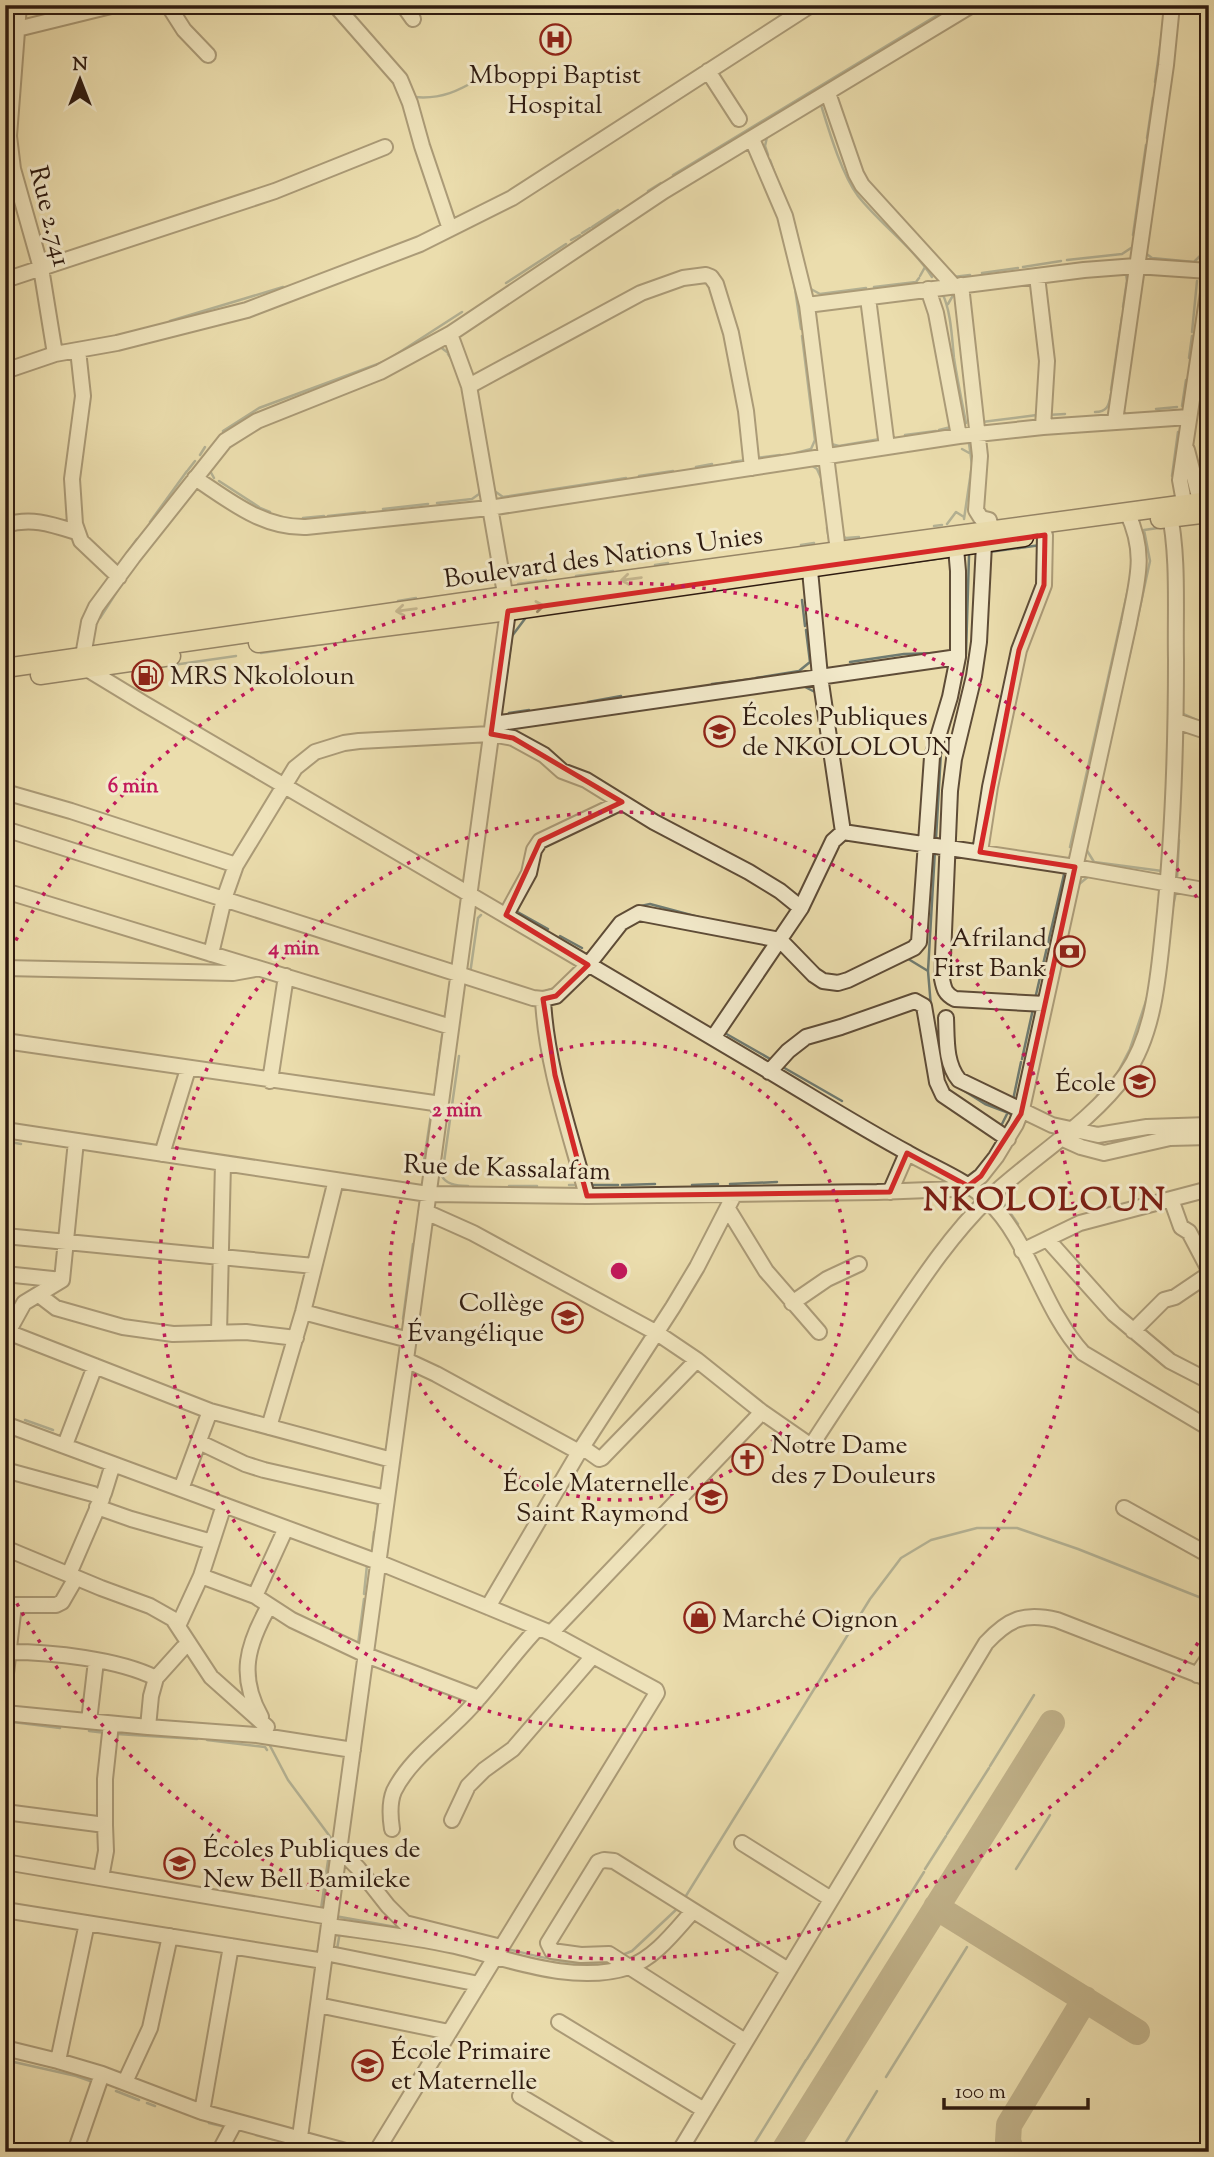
<svg xmlns="http://www.w3.org/2000/svg" width="1214" height="2157" font-family="'Sorts Mill Goudy',serif">
	<rect width="100%" height="100%" fill="#ebddad"/>
	<filter id="stains"><feTurbulence type="fractalNoise" baseFrequency=".00286" numOctaves="4"/><feColorMatrix values="0 0 0 0 .2 0 0 0 0 .09 0 0 0 0 .02 0 0 0 .5 -.17"/></filter>
	<radialGradient id="worn" r=".72"><stop offset=".6" stop-color="#630" stop-opacity="0"/><stop offset="1" stop-color="#630" stop-opacity=".3"/></radialGradient>
	<g fill="none" stroke-linecap="round" stroke-linejoin="round">
		<!-- stream -->
		<path stroke="#6f7b71" stroke-width="2.5" d="M1155,82L1164,19
			M414,97C444,100 461,89 486,75
			M821,105C829,131 842,175 858,196C881,225 912,246 932,277
			M767,137L765,146L768,155
			M1147,138L1153,98
			M770,160L777,180
			M673,175L954,5
			M648,191L661,183
			M592,227L618,210
			M796,230L801,254
			M582,233L590,228
			M1133,235L1146,145
			M571,240L580,235
			M1203,247L1205,234
			M1144,252L1152,258L1194,262L1201,255L1202,251
			M1067,260L1122,254L1131,248
			M1023,267L1061,261
			M982,273L1018,268
			M920,276L925,267
			M953,277L970,275
			M794,282L801,329
			M506,283L566,244
			M874,287L916,282L919,278
			M809,288L820,294L866,288
			M942,293C951,310 952,339 954,358C957,379 962,401 966,423
			M948,304L955,292
			M1123,307L1127,281L1126,273
			M170,321L283,287
			M1192,332L1197,281
			M439,346L447,352
			M448,354L454,363
			M1189,358L1192,336
			M1111,390L1122,317
			M1182,406L1186,380
			M1156,409L1177,407
			M1095,412C1107,412 1109,406 1111,394
			M1047,415L1065,414
			M982,422L1037,415
			M939,430L951,427
			M223,431L259,408L386,361L462,312
			M905,435L936,431
			M831,444L839,446L880,439
			M962,449L971,454L974,452
			M796,453L811,449L815,440L802,336
			M200,455L205,447
			M756,458L780,455
			M732,462L746,460
			M811,465L817,469L821,478
			M696,467L712,464
			M1199,467L1209,478
			M209,469L214,478
			M188,470L195,461
			M639,476L673,471
			M1172,476L1178,432
			M219,481L259,507
			M821,482L824,501
			M493,490L503,497L626,478
			M437,503L472,499L479,494L480,487
			M260,508L270,512
			M383,509L428,504
			M328,516L365,512
			M303,518L324,516
			M964,519L972,465L969,443
			M150,522L187,471
			M947,524L956,512L964,517
			M934,526L942,525
			M827,528L829,539
			M841,536L846,538L859,537
			M801,545L814,543
			M989,552L1041,545
			M127,553L137,539
			M655,565L668,563
			M825,574L950,557
			M576,576L613,571
			M518,584L546,580
			M802,600L805,626
			M398,601L416,598
			M100,618L123,582
			M261,653L351,640
			M850,662L904,654L937,653
			M1128,662L1150,561L1144,530L1165,527
			M964,664L966,654L969,556
			M173,665L236,656
			M756,678L799,671L810,662L806,630
			M506,679L512,636L527,616
			M712,684L753,679
			M803,686L815,692
			M1122,686L1125,672
			M588,702L621,696
			M509,713L529,710
			M1181,713L1201,722
			M822,736L823,744
			M234,765L277,789
			M288,796L343,827
			M936,839L941,752L945,738
			M369,843L399,861
			M1087,846L1086,849L1094,862L1162,871
			M1070,847L1131,576
			M1177,879L1179,840
			M1078,885L1089,876
			M641,906L650,904L706,919
			M514,910L548,929
			M1171,916L1176,892
			M560,936L582,948
			M905,957L928,971
			M470,974L478,918L481,915
			M543,992L557,987
			M1035,999L1065,870
			M931,1007L928,971L935,850
			M444,1020L446,1011
			M723,1032L772,1060
			M459,1056L442,1176C446,1185 459,1186 468,1186
			M1022,1059L1033,1009
			M941,1065L949,1077
			M781,1066L842,1101
			M437,1074L443,1029
			M1116,1076L1130,1049L1147,998
			M955,1085L985,1104L1014,1115
			M1097,1096L1107,1086
			M1013,1100L1021,1062
			M1000,1128L1008,1112
			M5,1141L21,1144
			M1127,1141L1154,1133
			M423,1167L432,1108
			M730,1184L777,1182
			M569,1185H580
			M590,1185H618
			M622,1185L655,1184
			M692,1185L718,1184
			M509,1186H537
			M1002,1201L1018,1224
			M403,1319L413,1244
			M1053,1324L1062,1338
			M1065,1342L1072,1350
			M25,1420L53,1430
			M18,1436L32,1441
			M377,1515L378,1502
			M372,1552L374,1532
			M364,1594L367,1565
			M358,1644L364,1599
			M5,1721L60,1728
			M89,1731L106,1733
			M117,1734L197,1739
			M207,1740L265,1747L267,1750
			M268,1742L288,1780L334,1842
			M990,1766L1034,1695
			M947,1834L989,1768
			M925,1869L946,1836
			M1016,1869L1050,1815
			M684,1899L870,1599L901,1558L931,1540L977,1528H1017L1078,1549L1209,1601
			M321,1909L331,1840
			M335,1916L401,1928
			M337,1949L340,1932
			M507,1949C535,1955 580,1970 607,1960
			M620,1956L632,1951L679,1907
			M807,2059L924,1872
			M5,2060L76,2076L93,2082
			M886,2077L967,1947
			M116,2091L139,2100
			M147,2103L155,2106
			M209,2123L226,2127
			M256,2135L275,2140
			M749,2152L806,2060
			M840,2152L877,2091"/>
		<!-- taxiway -->
		<path stroke="#8d7c5e" stroke-width="26" d="M936,1907L1137,2032
			M783,2152L1052,1723
			M1012,2152L1008,2141L1009,2125L1085,1999"/>
		<defs>
			<path id="minor" d="M19,5L9,136L13,169L41,268L55,354
				M168,5L184,30L208,55
				M335,5L400,79L410,103L422,146L450,229
				M403,5L413,19
				M972,5L664,191L450,334L380,372L257,421L225,441L133,557L96,607L89,622L83,656L87,669L143,703C351,826 560,946 767,1070C814,1098 860,1127 908,1153C934,1168 966,1180 988,1201C1029,1239 1043,1310 1083,1353L1209,1428
				M5,32L115,5
				M708,71L739,119
				M828,93L856,174L862,185L954,286
				M752,139L785,216L807,305L839,559
				M1037,276L1047,361L1043,427
				M5,280L275,191L385,147
				M961,285L980,456L976,510L981,518L989,520L992,530
				M928,289L936,313L959,436
				M868,298L887,447
				M807,305L1084,270L1136,266L1209,271
				M78,350L83,396L72,479L75,524L81,541L119,577
				M5,371L55,354L117,343L247,310L420,244L512,198L811,5
				M469,386L641,293L683,278L706,275L711,277L716,284L731,333L746,411L752,468
				M1115,421L1166,65L1172,5
				M1187,450L1203,512
				M195,478C230,501 262,528 306,527L489,508L959,436L1043,427L1189,417
				M1186,513L1180,480L1209,286
				M5,525C31,517 51,524 76,532
				M984,544L979,642L974,676L954,759L950,791L942,979C944,989 945,994 955,999L1045,1004
				M1176,721L1209,732
				M493,724L958,657
				M5,792L71,811L236,865
				M5,829L533,998L543,999L556,996L588,965L621,923L639,913L780,940L814,975L823,981L838,983L848,980L914,948L919,942L932,757L950,697L958,657V571L956,548
				M843,832L1075,867L1209,891
				M980,852L990,787L1019,650L1044,585L1045,535
				M5,891L451,1027
				M506,915L529,873L534,850L540,841L622,802
				M211,954L224,899L236,865L295,768L315,752L344,743L359,741L491,734L513,738L544,755L562,771L586,780L654,822L749,872L780,891L801,908
				M5,968L233,973L255,969
				M543,999C546,1065 570,1132 587,1196
				M946,1018C947,1039 945,1063 959,1080L1052,1125L1098,1135L1147,1127L1209,1125
				M713,1038L801,908L833,841L843,832L820,676L809,560
				M5,1041L441,1104
				M769,1072L788,1051L806,1037L841,1027L915,1001L924,1006L937,1082L943,1095L1008,1139
				M270,1081L286,976
				M5,1130L428,1194L587,1196L877,1192L955,1189L968,1186L981,1176L996,1157L1016,1124L1022,1109L1129,623C1137,580 1147,554 1127,512
				M1061,1138L1081,1147L1104,1153L1170,1138L1209,1137
				M162,1154L188,1069
				M890,1192L907,1153
				M1171,1199L1181,1227L1189,1232L1209,1270
				M728,1209L766,1271L819,1332
				M426,1212L473,1233L657,1333L697,1360L762,1412L811,1446C838,1404 866,1363 893,1322C922,1279 951,1235 988,1199C1031,1158 1091,1123 1126,1074C1154,1034 1158,978 1163,931C1173,840 1176,750 1176,659C1175,610 1179,558 1169,510
				M5,1236L314,1266
				M1047,1239L1114,1314L1170,1361L1203,1378H1209
				M1022,1251L1080,1223L1209,1189
				M5,1274L62,1280
				M39,1295L56,1308L123,1327L173,1334L246,1332L296,1338
				M792,1303L827,1279L859,1264
				M303,1312L409,1340
				M5,1331L210,1411L392,1460
				M1133,1331L1164,1300L1175,1297L1209,1274
				M8,1332L24,1303L62,1280L76,1141
				M219,1333L223,1163
				M406,1360L436,1374L579,1452
				M5,1424L378,1562L488,1607L551,1633L656,1690L657,1693L376,2152
				M269,1427L303,1312L336,1180
				M199,1442L245,1464L264,1470L387,1498
				M65,1445L95,1366
				M582,1447L599,1459L602,1458L697,1360
				M5,1470L93,1494L102,1499
				M181,1489L210,1411
				M97,1507L131,1519L212,1542
				M1124,1508L1209,1555
				M5,1548L101,1588L150,1606L173,1619L211,1677L267,1727
				M69,1574L104,1493L113,1464
				M201,1576L255,1596L292,1620L366,1655L479,1698
				M255,1596L286,1528
				M5,1605H56L62,1602L73,1583
				M488,1607L579,1452L673,1307L697,1267L734,1195
				M178,1626L201,1576L224,1505
				M551,1633L762,1412
				M9,1652C52,1652 118,1659 156,1678
				M1197,1675L1209,1657
				M5,1682L14,1605
				M5,1713L148,1727L257,1735L353,1750
				M261,1717C238,1676 247,1645 269,1606
				M89,1721L96,1661
				M148,1727L151,1696L156,1678L183,1648
				M5,1812L105,1825L106,1851L101,1878
				M452,1820L468,1786L484,1770L513,1749L593,1656
				M105,1825V1779L111,1724
				M392,1829C390,1816 389,1803 394,1791C411,1757 446,1735 471,1707C495,1681 514,1653 538,1628
				M742,1843L831,1899
				M339,1849L358,1868L388,1906L405,1923L501,1947
				M5,1862L330,1917
				M5,1910L324,1961
				M329,1926C371,1932 414,1937 455,1946C509,1959 574,1985 629,1967C655,1958 675,1931 693,1911
				M325,1953L479,1984
				M318,2005L449,2032
				M559,2022L704,2110
				M745,2041L609,1954L581,1955L552,1951L548,1943L598,1862L604,1860L614,1861L788,1970
				M5,2048L58,2061L102,2074L202,2112L349,2152
				M58,2061L87,1923
				M125,2082L150,2028L170,1936
				M520,2096L614,2152
				M202,2112L231,1946
				M300,2137L508,611L469,386L450,334
				M75,2152L102,2074
				M219,2152L235,2122
				M679,2152L986,1643C1008,1619 1024,1612 1057,1620L1209,1679"/>
			<path id="major" d="M1160,519L1209,513
				M258,643L508,611L1024,537
				M5,668L506,596L1209,501
				M40,675L171,656"/>
		</defs>
		<!-- minor casing -->
		<use href="#minor" stroke="#5e4c37" stroke-width="18"/>
		<!-- major casing -->
		<use href="#major" stroke="#2f1b10" stroke-width="21"/>
		<!-- minor -->
		<use href="#minor" stroke="#f2e9ca" stroke-width="14"/>
		<!-- major -->
		<use href="#major" stroke="#ebddad" stroke-width="18"/>
	</g>
	<!-- one-way arrows -->
	<defs><path id="oneway-shaft" d="M-6 0H5M1.5-3L5.5 0L1.5 3" fill="none" stroke-width="1.6" stroke-linecap="round" stroke-linejoin="round" transform="scale(1.75)"/></defs>
	<g stroke="#968666">
		<use href="#oneway-shaft" transform="translate(631 579) rotate(172)"/>
		<use href="#oneway-shaft" transform="translate(534 607) rotate(-8)"/>
		<use href="#oneway-shaft" transform="translate(406 610) rotate(172)"/>
	</g>
	<!-- marked area -->
	<path d="M0 0H1214V2157H0ZM1045,535L1044,585L1019,650L980,852L1075,867L1021,1114L981,1176L968,1186L907,1153L890,1192L587,1196L555,1075L543,999L556,996L588,965L506,915L540,841L622,802L513,738L491,734L508,611Z" fill="#ebddad" fill-opacity=".55" fill-rule="evenodd"/>
	<path fill="none" stroke="#d62828" stroke-width="5" stroke-linejoin="round" d="M1045,535L1044,585L1019,650L980,852L1075,867L1021,1114L981,1176L968,1186L907,1153L890,1192L587,1196L555,1075L543,999L556,996L588,965L506,915L540,841L622,802L513,738L491,734L508,611Z"/>
	<!-- distance rings -->
	<g fill="none" stroke="#c2185b" stroke-width="3.5" stroke-dasharray="3.5 7">
		<circle cx="619" cy="1271" r="229"/>
		<circle cx="619" cy="1271" r="459"/>
		<path d="M1209 1625A688 688 0 0 1 6 1583M6 959A688 688 0 0 1 1209 917"/>
	</g>
	<!-- icons -->
	<defs>
		<symbol id="hospital-ring" viewBox="-11 -11 22 22"><circle r="9.5" fill="#f2e9ca" stroke="#8f2418" stroke-width="1.5"/><path d="M-5-5h3v3.5h4V-5h3V5h-3V1.5h-4V5h-3Z" fill="#8f2418"/></symbol>
		<symbol id="fuel-ring" viewBox="-11 -11 22 22"><circle r="9.5" fill="#f2e9ca" stroke="#8f2418" stroke-width="1.5"/><path d="M-5.5-6h7V0h2V4h1.3V-2.5L3-4.5l.8-.8L6-3V5H2.5V1h-1V6h-7ZM-4.2-4.7v3.2H.2V-4.7Z" fill="#8f2418"/></symbol>
		<symbol id="school-ring" viewBox="-11 -11 22 22"><circle r="9.5" fill="#f2e9ca" stroke="#8f2418" stroke-width="1.5"/><path d="M0-5L7-2L0 1L-7-2ZM-4 1L0 2.5L4 1V4Q0 6-4 4Z" fill="#8f2418"/></symbol>
		<symbol id="bank-ring" viewBox="-11 -11 22 22"><circle r="9.5" fill="#f2e9ca" stroke="#8f2418" stroke-width="1.5"/><path d="M-6-4H6V4H-6ZM0-2.3a2.3 2.3 0 1 0 0 4.6a2.3 2.3 0 1 0 0-4.6Z" fill="#8f2418"/></symbol>
		<symbol id="church-ring" viewBox="-11 -11 22 22"><circle r="9.5" fill="#f2e9ca" stroke="#8f2418" stroke-width="1.5"/><path d="M-1.2-6h2.4v3.5h3.3v2.4h-3.3V6h-2.4V-.1h-3.3v-2.4h3.3Z" fill="#8f2418"/></symbol>
		<symbol id="shop-ring" viewBox="-11 -11 22 22"><circle r="9.5" fill="#f2e9ca" stroke="#8f2418" stroke-width="1.5"/><path d="M-5-2.5h2.3a2.7 3.5 0 0 1 5.4 0H5L5.5 6h-11ZM-1.5-2.5h3a1.5 2.3 0 0 0-3 0Z" fill="#8f2418"/></symbol>
	</defs>
	<g fill-rule="evenodd">
		<use href="#hospital-ring" x="538" y="22" width="35" height="35"/>
		<use href="#fuel-ring" x="130" y="658" width="35" height="35"/>
		<use href="#school-ring" x="702" y="714" width="35" height="35"/>
		<use href="#bank-ring" x="1052" y="934" width="35" height="35"/>
		<use href="#school-ring" x="1122" y="1064" width="35" height="35"/>
		<use href="#school-ring" x="550" y="1300" width="35" height="35"/>
		<use href="#church-ring" x="730" y="1442" width="35" height="35"/>
		<use href="#school-ring" x="694" y="1480" width="35" height="35"/>
		<use href="#shop-ring" x="682" y="1600" width="35" height="35"/>
		<use href="#school-ring" x="162" y="1846" width="35" height="35"/>
		<use href="#school-ring" x="350" y="2048" width="35" height="35"/>
	</g>
	<g text-anchor="middle" stroke-width="6" stroke-linejoin="round" paint-order="stroke">
		<!-- poi labels -->
		<g font-size="26" fill="#2f1b10" stroke="#f2e9ca" text-anchor="start">
			<text x="555" y="83" text-anchor="middle">Mboppi Baptist<tspan x="555" dy="30">Hospital</tspan></text>
			<text x="170" y="684">MRS Nkololoun</text>
			<text x="742" y="725">Écoles Publiques<tspan x="742" dy="30">de NKOLOLOUN</tspan></text>
			<text x="1047" y="946" text-anchor="end">Afriland<tspan x="1047" dy="30">First Bank</tspan></text>
			<text x="1116" y="1091" text-anchor="end">École</text>
			<text x="544" y="1311" text-anchor="end">Collège<tspan x="544" dy="30">Évangélique</tspan></text>
			<text x="771" y="1453">Notre Dame<tspan x="771" dy="30">des 7 Douleurs</tspan></text>
			<text x="689" y="1491" text-anchor="end">École Maternelle<tspan x="689" dy="30">Saint Raymond</tspan></text>
			<text x="722" y="1627">Marché Oignon</text>
			<text x="203" y="1857">Écoles Publiques de<tspan x="203" dy="30">New Bell Bamileke</tspan></text>
			<text x="391" y="2059">École Primaire<tspan x="391" dy="30">et Maternelle</tspan></text>
		</g>
		<!-- street labels -->
		<g font-size="26" fill="#2f1b10" stroke="#f2e9ca">
			<text transform="translate(51 216) rotate(76)" y="9">Rue 2.741</text>
			<text transform="translate(603 556) rotate(-8)" y="9">Boulevard des Nations Unies</text>
			<text transform="translate(507 1167) rotate(2)" y="9">Rue de Kassalafam</text>
		</g>
		<!-- district labels -->
		<g font-size="33" font-weight="bold" letter-spacing="2" fill="#7a1f14" stroke="#f2e9ca">
			<text x="1045" y="1210">NKOLOLOUN</text>
		</g>
	</g>
	<circle cx="619" cy="1271" r="10" fill="#c2185b" stroke="#f2e9ca" stroke-width="3.5"/>
	<g font-size="21" text-anchor="middle" font-weight="bold" fill="#c2185b" stroke="#f2e9ca" stroke-width="6" stroke-linejoin="round" paint-order="stroke">
		<text x="133" y="792">6 min</text>
		<text x="294" y="954">4 min</text>
		<text x="457" y="1116">2 min</text>
	</g>
	<!-- margin -->
	<rect width="1214" height="2157" fill="none" stroke="#ebddad" stroke-width="28"/>
	<rect x="7" y="7" width="1200" height="2143" fill="none" stroke="#2f1b10" stroke-width="3.5"/>
	<rect x="14" y="14" width="1186" height="2129" fill="none" stroke="#2f1b10" stroke-width="2"/>
	<!-- north arrow -->
	<g transform="translate(80 80)" stroke="#f2e9ca" stroke-width="5" paint-order="stroke">
	<path d="M0-5L12 26L0 18L-12 26Z" fill="#2f1b10"/>
	<text y="-10" font-size="19" font-weight="bold" text-anchor="middle" fill="#2f1b10">N</text>
	</g>
	<!-- scale -->
	<path d="M944 2098v10h144v-10" fill="none" stroke="#2f1b10" stroke-width="3.5"/>
	<text x="955" y="2098" font-size="21" fill="#2f1b10" stroke="#f2e9ca" stroke-width="5" paint-order="stroke">100 m</text>
	<rect width="100%" height="100%" filter="url(#stains)"/>
	<rect width="100%" height="100%" fill="url(#worn)"/>
</svg>
